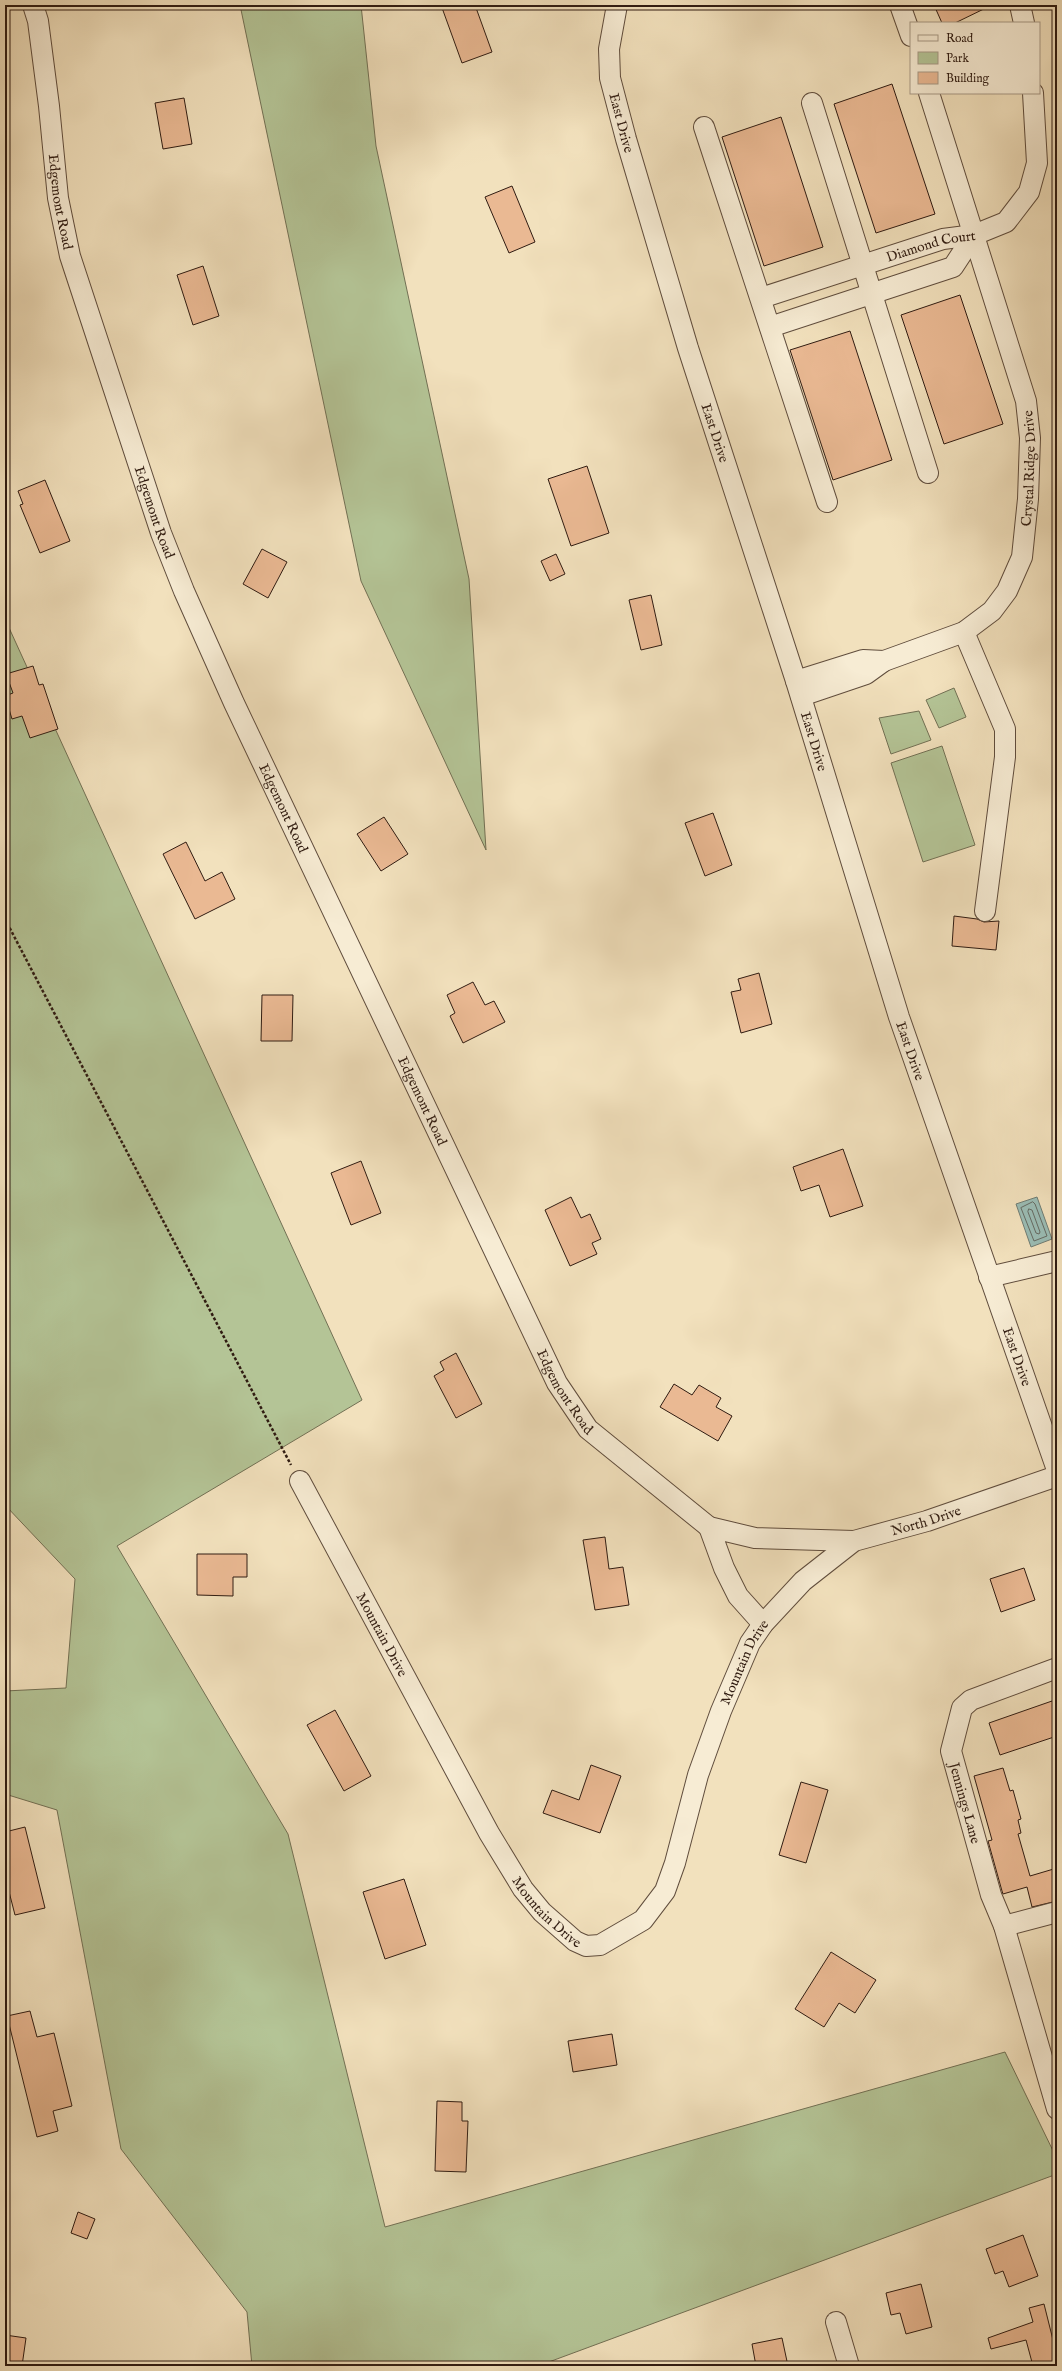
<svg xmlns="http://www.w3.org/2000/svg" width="1062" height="2371" font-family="'IM FELL English',serif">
	<rect width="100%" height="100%" fill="#f2e1bd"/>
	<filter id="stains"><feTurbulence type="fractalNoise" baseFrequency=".005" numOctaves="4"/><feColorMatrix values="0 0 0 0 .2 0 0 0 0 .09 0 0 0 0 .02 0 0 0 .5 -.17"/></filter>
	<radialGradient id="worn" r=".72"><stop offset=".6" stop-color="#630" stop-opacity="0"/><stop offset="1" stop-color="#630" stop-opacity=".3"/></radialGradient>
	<!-- green -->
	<path fill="#b4c496" stroke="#727054" d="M240,5H361L376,146L469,579L486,850L361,581Z
		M5,619L362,1400L117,1546L288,1834L385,2227L1005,2052L1057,2159V2174L538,2366H252L247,2312L121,2149L57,1810L5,1794V1691L66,1688L75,1579L5,1505Z
		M954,688L966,717L939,728L926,700Z
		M919,711L931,740L891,754L879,718Z
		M942,746L975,845L923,862L891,763Z"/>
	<!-- water -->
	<path fill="#9bbdb5" stroke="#707d74" d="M1037,1197L1052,1239L1031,1247L1016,1204Z"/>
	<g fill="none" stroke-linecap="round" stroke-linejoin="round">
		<!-- shore -->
		<path stroke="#666c64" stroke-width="1" d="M1033,1202L1035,1204L1047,1236L1034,1241L1021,1208Z
			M1029,1209L1032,1210L1040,1232L1039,1234L1036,1233L1028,1212Z"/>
	</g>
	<!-- building -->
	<path fill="#eab993" stroke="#301c12" d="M441,5H475L492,52L462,63Z
		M934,5H992L955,23H942Z
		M892,84L935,214L876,233L834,104Z
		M184,98L192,144L163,149L155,103Z
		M781,117L823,247L764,266L722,137Z
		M512,186L535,242L509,253L485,197Z
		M203,266L219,316L193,325L177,275Z
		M960,295L1003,424L944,444L901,315Z
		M850,331L892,460L833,480L790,350Z
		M587,466L609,533L571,546L548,479Z
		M45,480L70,541L40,553L20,505L23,504L18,491Z
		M262,549L287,562L268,598L243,584Z
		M556,554L565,574L550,581L541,561Z
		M651,595L662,645L641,650L629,600Z
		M33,666L39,685L43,684L58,729L30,738L22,716L12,719L5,696L13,693L6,674Z
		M713,813L732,865L705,876L685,823Z
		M384,817L408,854L381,871L357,834Z
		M186,842L205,881L222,872L235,899L195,919L163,854Z
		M954,916L977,919L984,922L999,921L996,950L952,946Z
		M759,973L772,1024L741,1033L731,992L741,990L738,979Z
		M473,982L485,1005L494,1001L505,1022L463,1043L450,1016L455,1013L447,995Z
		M262,995H293L292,1041H261Z
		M843,1149L863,1206L830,1217L819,1185L801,1191L793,1167Z
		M361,1161L381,1213L351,1225L331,1173Z
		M571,1197L581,1218L590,1214L601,1239L592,1243L597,1254L570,1266L545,1210Z
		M456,1353L482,1404L456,1418L434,1376L444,1370L440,1362Z
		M674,1384L692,1395L699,1385L721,1398L716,1407L732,1416L718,1441L660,1407Z
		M605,1537L609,1569L623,1567L629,1605L595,1610L583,1540Z
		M197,1554H247V1577H233V1596L197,1595Z
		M1024,1568L1035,1600L1001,1612L990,1579Z
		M1052,1701L1057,1714V1736L1000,1755L989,1723Z
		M335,1710L371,1776L344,1791L307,1725Z
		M591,1765L621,1776L600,1833L543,1813L552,1790L579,1800Z
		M1003,1768L1010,1791L1013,1790L1021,1819L1018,1820L1021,1833L1018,1834L1030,1876L1057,1868V1901L1032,1907L1027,1887L1003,1894L1002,1891L988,1841L992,1840L974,1776Z
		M801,1782L828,1790L806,1863L779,1855Z
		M25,1827L45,1908L15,1915L5,1876V1832Z
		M404,1879L426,1945L385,1959L363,1892Z
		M831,1952L876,1980L855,2013L839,2003L824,2027L795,2009Z
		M30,2011L37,2037L54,2033L72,2106L53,2111L58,2131L37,2137L7,2016Z
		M612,2034L617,2065L573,2072L568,2041Z
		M437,2101L462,2102V2121H468L466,2172L435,2171Z
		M78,2212L95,2219L87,2239L71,2233Z
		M1023,2235L1038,2276L1009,2287L1003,2271L995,2274L986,2249Z
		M921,2284L932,2327L906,2334L900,2313L891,2315L886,2293Z
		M1044,2304L1057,2356V2366H1033L1026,2340L991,2349L988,2338L1033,2322L1029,2308Z
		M5,2335L26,2338L22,2366H5Z
		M782,2338L788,2366H756L752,2344Z"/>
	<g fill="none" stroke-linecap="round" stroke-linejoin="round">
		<defs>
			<g id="minor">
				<path id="s1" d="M33,5L38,21L49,106L58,198L70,256L161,533L184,591L234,703L557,1383L588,1429L709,1527"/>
				<path id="s2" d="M617,5L609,49L610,78L626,139L688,348L796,681L899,1017L1057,1470"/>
				<path d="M900,5L911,36"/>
				<path d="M1020,5L1024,23"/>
				<path d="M812,103L928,473"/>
				<path d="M704,127L827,502"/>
				<path id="s3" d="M761,298L943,239L974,235L1006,222L1029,192L1037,163L1033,93"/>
				<path d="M770,327L953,267L974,235"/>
				<path d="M964,632L1005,729V757L985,911"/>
				<path d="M796,681L863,660L884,661"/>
				<path id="s4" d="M801,696L866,674L884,661L964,632L992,611L1007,591L1022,557L1028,499L1030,438L1026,401L929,93"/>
				<path d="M989,1277L1057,1261"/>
				<path id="s5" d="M300,1481L489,1833L523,1889L542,1912L575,1941L586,1946L600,1945L643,1920L665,1891L675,1863L698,1775L721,1711L750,1643L763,1624L803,1581L854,1541L927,1521L1057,1476"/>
				<path d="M763,1624L738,1596L724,1568L709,1527L755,1538L854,1541"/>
				<path id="s6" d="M1057,1668L971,1700L962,1708L951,1751L991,1895L1004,1926L1057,2109"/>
				<path d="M1004,1926L1057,1912"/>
				<path d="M836,2322L849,2366"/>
			</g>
		</defs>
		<!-- minor casing -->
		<use href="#minor" stroke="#604d3d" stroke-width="22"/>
		<!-- path -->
		<path stroke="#301c12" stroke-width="2.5" stroke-dasharray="3 2" stroke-linecap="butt" d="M5,919L291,1465"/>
		<!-- minor -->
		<use href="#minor" stroke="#f7ecd4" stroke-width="20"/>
	</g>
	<g text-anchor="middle" stroke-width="3.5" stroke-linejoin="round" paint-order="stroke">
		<!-- street labels -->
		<g font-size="14" fill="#301c12" stroke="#f7ecd4">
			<text dy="5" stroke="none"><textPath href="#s2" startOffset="120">East Drive</textPath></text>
			<text dy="5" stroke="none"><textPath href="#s1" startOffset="199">Edgemont Road</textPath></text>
			<text dy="5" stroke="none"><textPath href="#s3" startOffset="178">Diamond Court</textPath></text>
			<text dy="5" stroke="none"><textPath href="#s2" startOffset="444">East Drive</textPath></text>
			<text dy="5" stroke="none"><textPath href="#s4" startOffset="362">Crystal Ridge Drive</textPath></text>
			<text dy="5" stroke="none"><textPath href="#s1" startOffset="524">Edgemont Road</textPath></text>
			<text dy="5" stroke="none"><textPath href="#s2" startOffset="768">East Drive</textPath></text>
			<text dy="5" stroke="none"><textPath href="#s1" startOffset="847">Edgemont Road</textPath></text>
			<text dy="5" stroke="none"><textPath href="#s2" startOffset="1092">East Drive</textPath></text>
			<text dy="5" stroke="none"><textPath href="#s1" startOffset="1171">Edgemont Road</textPath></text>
			<text dy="5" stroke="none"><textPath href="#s2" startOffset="1416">East Drive</textPath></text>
			<text dy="5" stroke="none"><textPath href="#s1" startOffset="1495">Edgemont Road</textPath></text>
			<text dy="5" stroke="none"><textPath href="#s5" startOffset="1135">North Drive</textPath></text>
			<text dy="5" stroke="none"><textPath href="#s5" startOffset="174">Mountain Drive</textPath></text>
			<text dy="5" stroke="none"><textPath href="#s5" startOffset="894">Mountain Drive</textPath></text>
			<text dy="5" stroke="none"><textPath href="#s6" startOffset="202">Jennings Lane</textPath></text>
			<text dy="5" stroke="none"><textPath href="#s5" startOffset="498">Mountain Drive</textPath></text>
		</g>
	</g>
	<!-- margin -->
	<rect width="1062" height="2371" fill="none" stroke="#f2e1bd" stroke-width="20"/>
	<rect x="6" y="6" width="1050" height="2359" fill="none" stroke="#301c12" stroke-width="2"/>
	<rect x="10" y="10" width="1042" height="2351" fill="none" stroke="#301c12"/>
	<!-- legend -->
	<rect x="910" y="22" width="130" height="72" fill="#f7ecd4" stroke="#a79986"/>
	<rect x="918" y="35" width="20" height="6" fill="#f7ecd4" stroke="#a79986"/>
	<text x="946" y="42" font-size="12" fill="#301c12">Road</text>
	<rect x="918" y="52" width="20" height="12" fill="#b4c496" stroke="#a79986"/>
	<text x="946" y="62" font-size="12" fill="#301c12">Park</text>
	<rect x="918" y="72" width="20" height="12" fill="#eab993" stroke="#a79986"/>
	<text x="946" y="82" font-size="12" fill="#301c12">Building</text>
	<rect width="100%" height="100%" filter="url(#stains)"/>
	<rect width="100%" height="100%" fill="url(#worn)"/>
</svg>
